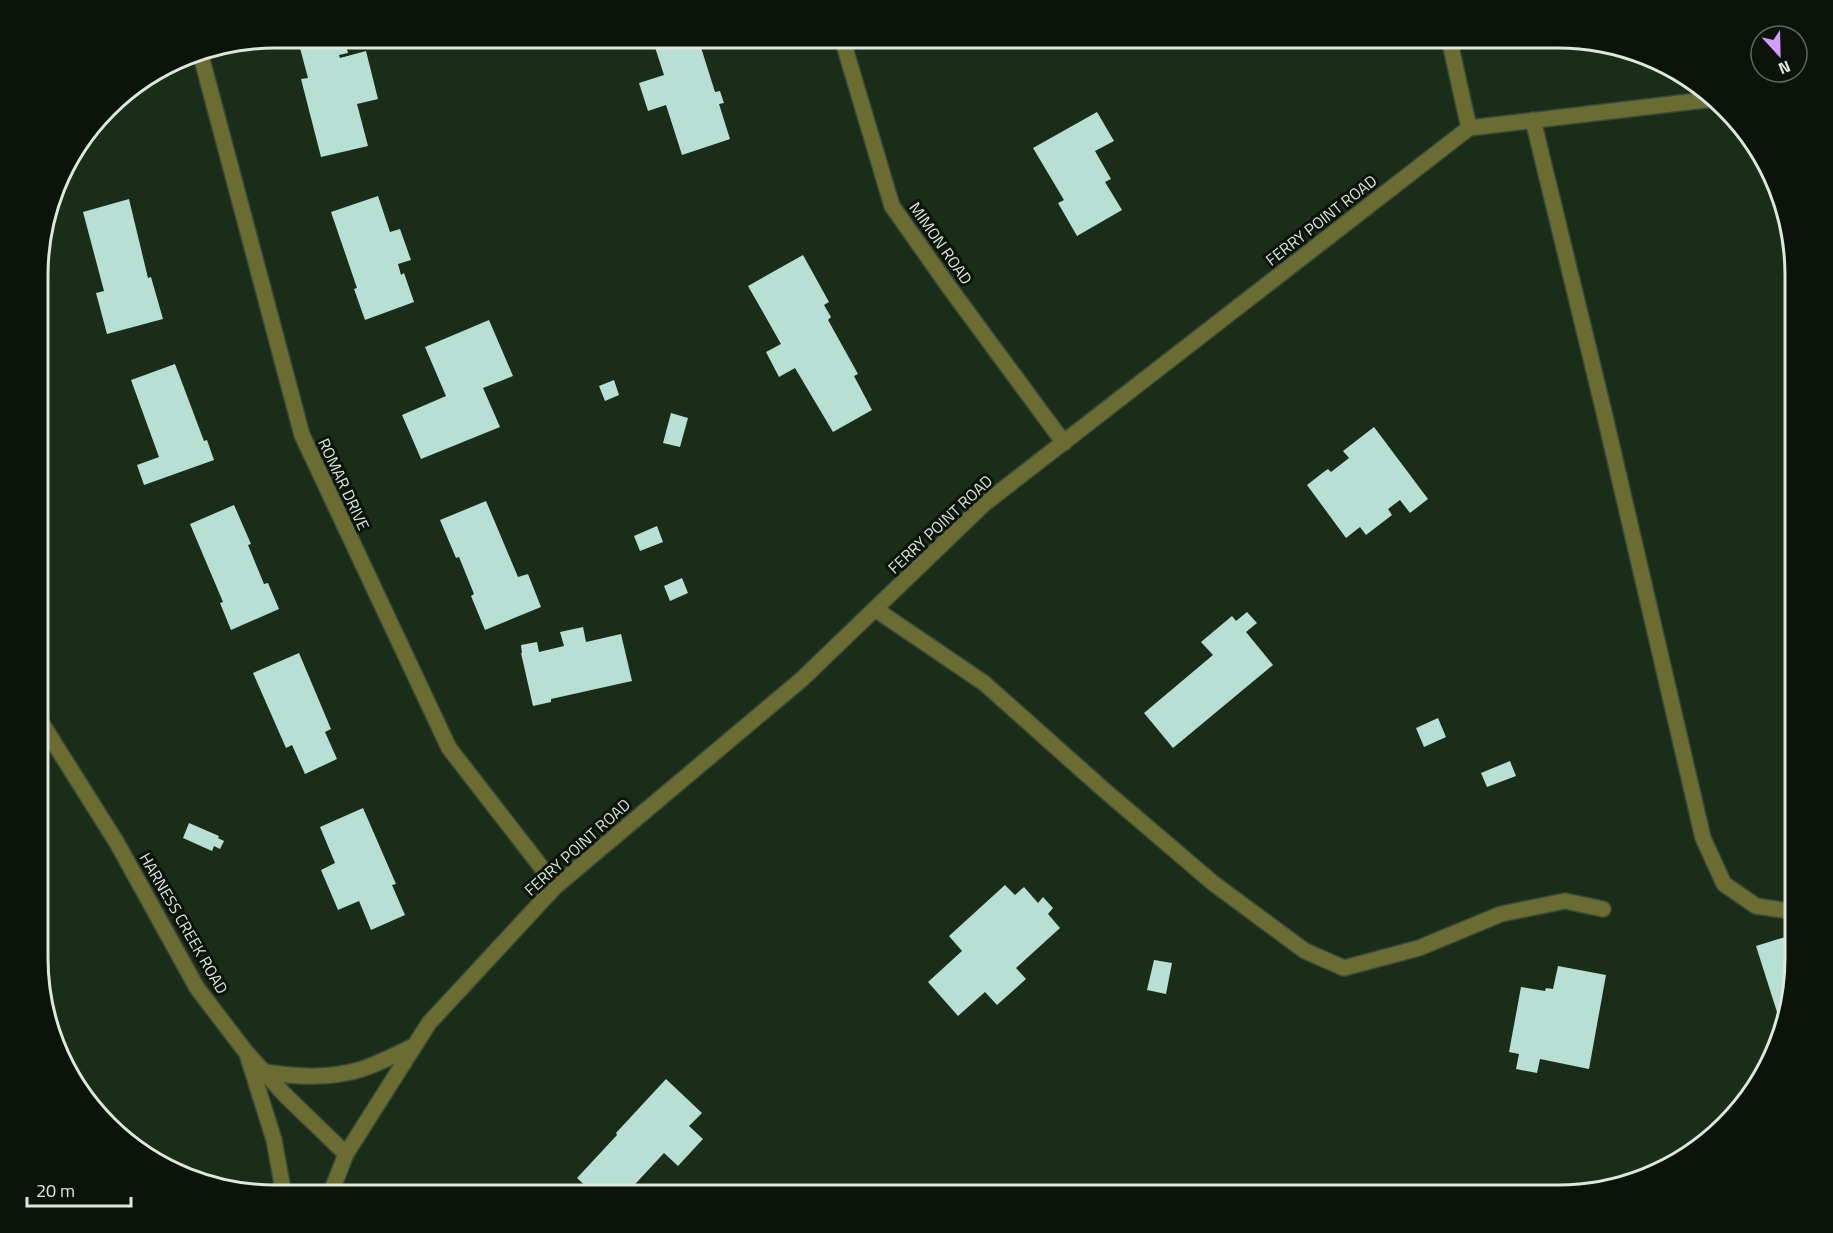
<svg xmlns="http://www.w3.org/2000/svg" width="1833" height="1233" font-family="'Titillium Web',sans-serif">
	<rect width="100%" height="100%" fill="#1a2d19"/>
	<!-- building -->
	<path fill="#b8dfd4" d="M340,38H344L348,53L339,55L340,58L366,51L378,99L357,104L368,146L321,157L301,79L308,78L300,48Z
		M652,38H698L715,92L720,91L724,103L719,104L730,139L682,155L666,105L648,111L639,83L664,75Z
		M1255,38H1287V39L1257,45Z
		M1097,112L1114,141L1095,151L1111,179L1105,182L1122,210L1077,236L1058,203L1064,200L1033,148Z
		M378,196L390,232L400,229L411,260L398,264L401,275L404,273L414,302L365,320L354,289L357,288L331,212Z
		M129,199L148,278L151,277L163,319L107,334L96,293L104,291L83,212Z
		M803,255L829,302L824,305L831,317L828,320L858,374L854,376L872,410L833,432L795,368L779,377L766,352L781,344L748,286Z
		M489,320L513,376L483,388L500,427L421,459L402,415L446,396L425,347Z
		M175,364L204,441L207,440L214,460L144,485L137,465L159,457L131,380Z
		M614,380L619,395L605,401L599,386Z
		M671,413L688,418L680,447L663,443Z
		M1374,427L1428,499L1410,513L1400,500L1388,509L1392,515L1366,535L1360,527L1346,538L1307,485L1325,471L1328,469L1331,472L1349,458L1343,451Z
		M486,501L518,577L528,574L541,607L485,630L471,596L474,594L459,557L456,558L440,520Z
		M234,505L251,544L248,545L264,584L268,583L279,609L231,630L220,603L223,602L190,524Z
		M657,526L663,542L640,551L634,536Z
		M682,578L688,593L670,601L664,586Z
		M1247,612L1257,623L1246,632L1273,665L1173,748L1144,713L1213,655L1201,642L1232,616L1236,621Z
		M583,627L586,642L621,634L632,681L551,699V702L533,706L521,653H522L521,645L537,642L539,652L564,646L560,632Z
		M299,653L331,729L325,732L337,759L305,774L292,745L286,748L253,673Z
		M1438,718L1446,737L1424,747L1416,728Z
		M1510,761L1516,776L1487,787L1481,773Z
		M363,808L396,884L392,885L405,915L371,930L359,901L338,910L321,870L335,863L320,827Z
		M189,823L219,836L218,838L224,841L220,849L214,846L212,851L183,838Z
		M1005,885L1015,895L1024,887L1038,903L1043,897L1053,908L1048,914L1060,928L1016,968L1026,979L997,1005L985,992L958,1016L928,982L962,951L949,936Z
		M1795,934V973L1783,1031L1756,946Z
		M1154,960L1172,963L1166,994L1147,990Z
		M1558,966L1606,975L1589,1069L1540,1059L1537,1073L1516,1069L1519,1054L1509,1052L1521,987L1545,991L1546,988L1553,989Z
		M666,1079L702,1113L689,1126L703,1139L678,1166L664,1153L625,1195H595L577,1178L617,1135L616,1133Z"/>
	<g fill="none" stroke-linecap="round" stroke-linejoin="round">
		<defs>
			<path id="minor" d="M842,38L892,206L949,287L1064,443
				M1449,38L1469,128
				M200,52L302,435L449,748L556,886
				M1533,120L1603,408L1703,838L1724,884L1756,906L1795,912
				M875,609L984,683L1103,789L1213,883L1305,951L1344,968L1419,948L1501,914L1565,901L1603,909
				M39,719L117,843L197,988L246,1052L285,1095L346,1154
				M248,1057L274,1140L284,1195
				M264,1072C297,1077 330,1079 362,1069C380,1063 397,1054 414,1046
				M330,1195L346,1154L429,1023L556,886L801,680L984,504L1469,128L1714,99"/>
		</defs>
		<!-- minor casing -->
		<use href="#minor" stroke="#394b38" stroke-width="18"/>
		<!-- minor -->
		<use href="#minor" stroke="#6b6c32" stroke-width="15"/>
	</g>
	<g text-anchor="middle" stroke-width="6" stroke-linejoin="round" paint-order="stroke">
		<!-- street labels -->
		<g font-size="16" fill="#dce8db" stroke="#0b130a">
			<text transform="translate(1321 220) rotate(-38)" y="6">FERRY POINT ROAD</text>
			<text transform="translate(941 243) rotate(55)" y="6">MIMON ROAD</text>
			<text transform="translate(344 484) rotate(65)" y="6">ROMAR DRIVE</text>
			<text transform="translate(940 524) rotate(-43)" y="6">FERRY POINT ROAD</text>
			<text transform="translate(577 847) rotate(-42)" y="6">FERRY POINT ROAD</text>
			<text transform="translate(184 923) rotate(60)" y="6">HARNESS CREEK ROAD</text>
		</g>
	</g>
	<!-- crop -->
	<path d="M0 0H1833V1233H0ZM275 48H1558A227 227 0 0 1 1785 275V958A227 227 0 0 1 1558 1185H275A227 227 0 0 1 48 958V275A227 227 0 0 1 275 48Z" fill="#0b130a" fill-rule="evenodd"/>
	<path fill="none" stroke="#dce8db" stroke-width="3" d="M275 48H1558A227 227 0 0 1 1785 275V958A227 227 0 0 1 1558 1185H275A227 227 0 0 1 48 958V275A227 227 0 0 1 275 48Z"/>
	<!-- north arrow -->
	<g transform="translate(1779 54) rotate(158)"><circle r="28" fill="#0b130a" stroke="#5f685e" stroke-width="1.5"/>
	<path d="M0-4.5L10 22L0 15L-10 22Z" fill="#d49cfb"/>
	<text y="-9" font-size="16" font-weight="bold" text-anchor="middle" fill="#dce8db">N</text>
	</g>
	<!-- scale -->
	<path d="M27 1197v9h104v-9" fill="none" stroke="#dce8db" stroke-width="3"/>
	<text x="36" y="1197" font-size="18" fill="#dce8db" stroke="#0b130a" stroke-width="4.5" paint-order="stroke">20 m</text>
</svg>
